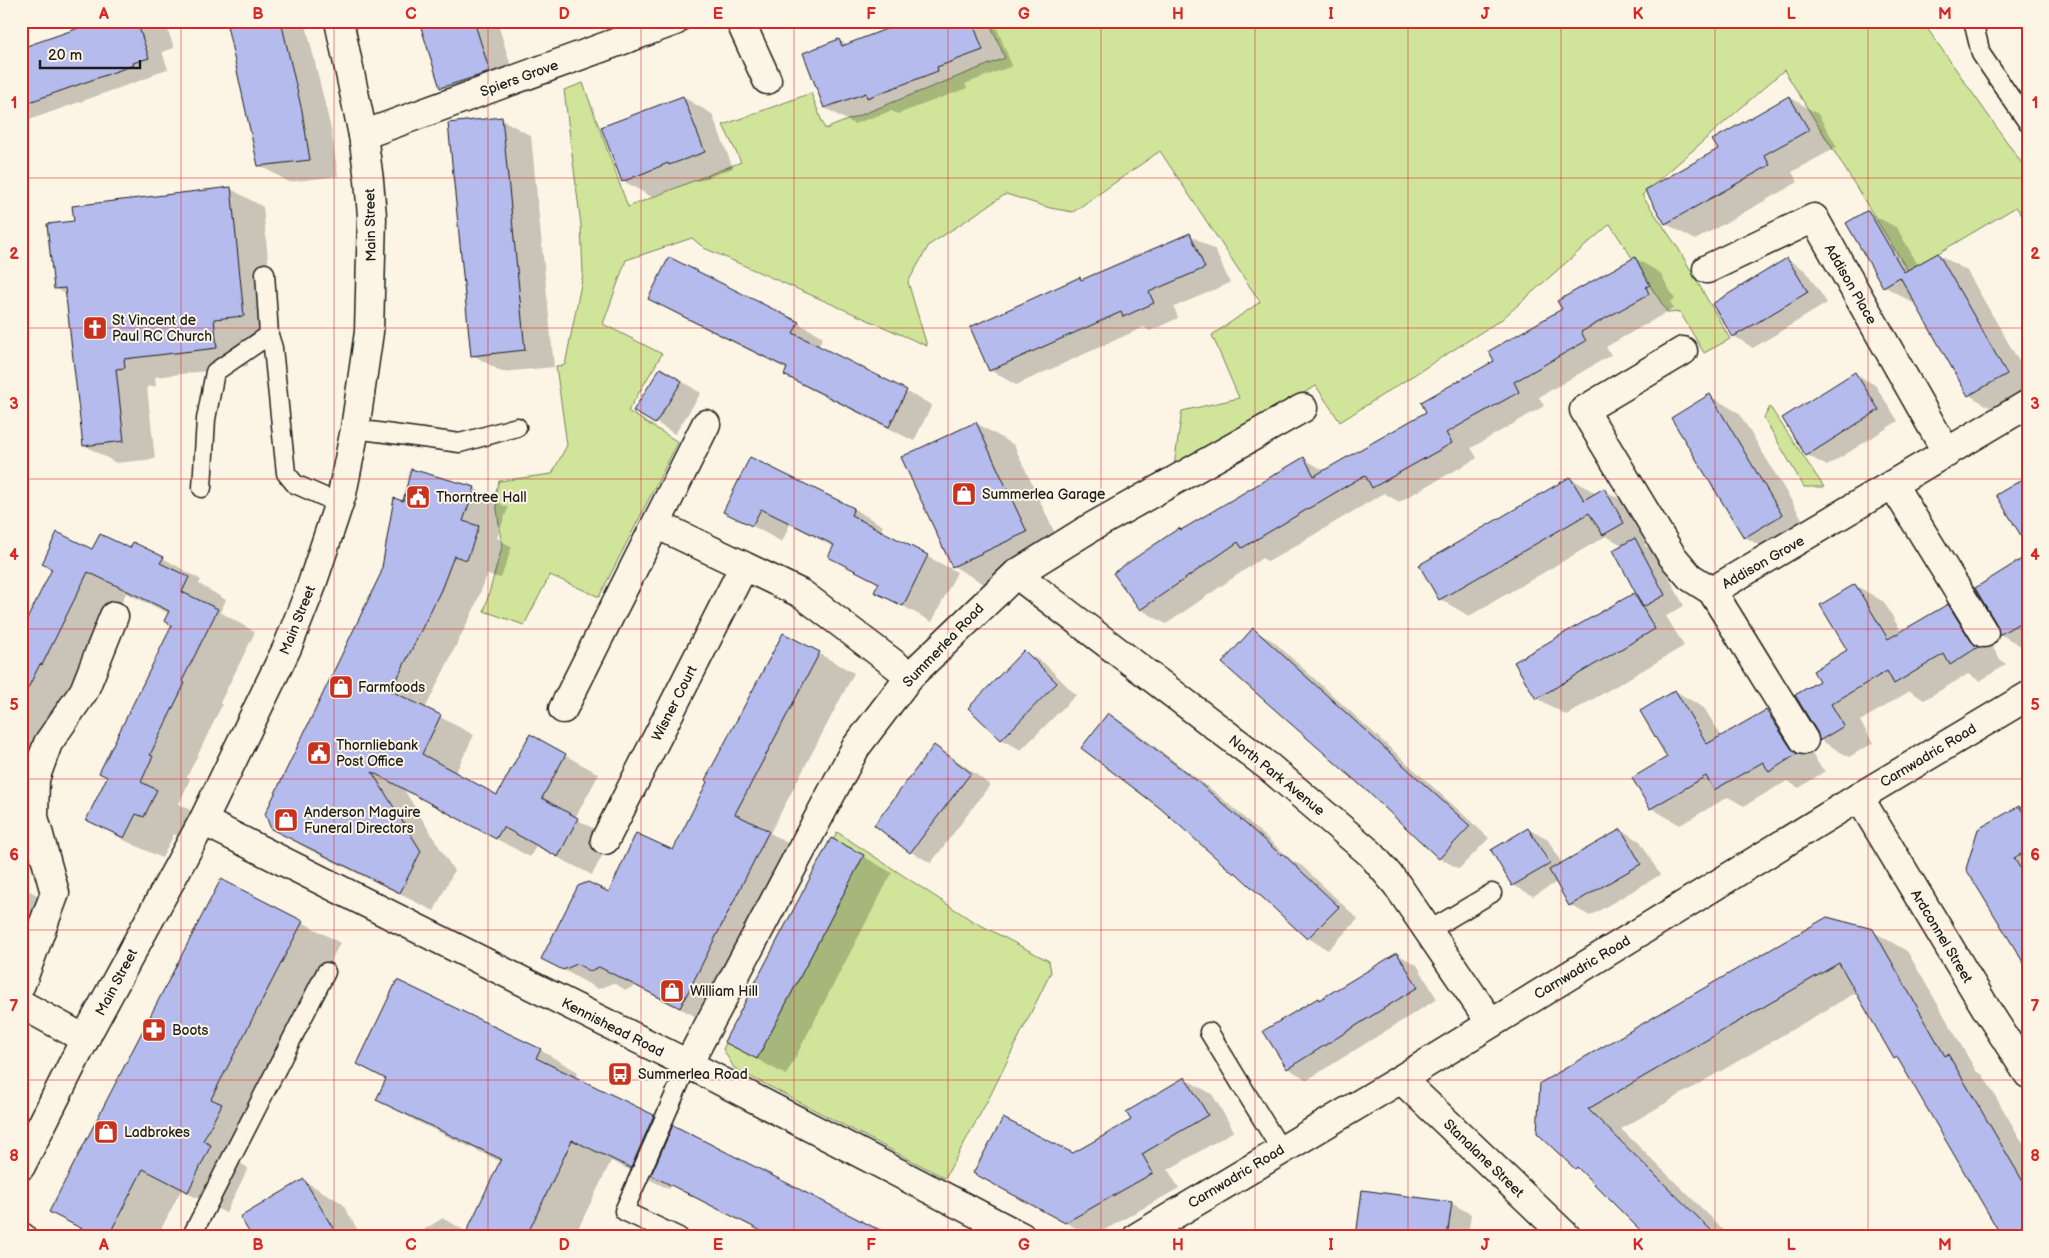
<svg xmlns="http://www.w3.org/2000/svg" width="2049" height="1258" font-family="'Balsamiq Sans',sans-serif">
	<rect width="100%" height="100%" fill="#fcf5e5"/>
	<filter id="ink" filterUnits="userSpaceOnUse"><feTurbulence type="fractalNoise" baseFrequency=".02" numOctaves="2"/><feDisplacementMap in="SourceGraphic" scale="10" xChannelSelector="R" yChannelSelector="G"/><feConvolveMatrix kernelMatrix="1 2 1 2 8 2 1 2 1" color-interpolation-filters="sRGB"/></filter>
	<g filter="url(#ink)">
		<!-- green -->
		<path fill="#d0e59a" stroke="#76805b" d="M989,21H1922L2028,172V224L2016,207L1908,271L1784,70L1642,195L1678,248L1730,339L1704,353L1680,312L1668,313L1610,224L1502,319L1340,422L1316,386L1174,466L1182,411L1239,398L1212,335L1260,302L1160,151L1073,212L1050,208L1006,194L929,245L908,282L927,346L704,248L692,238L626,260L603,324L662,354L628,411L678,442L599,597L550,575L524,625L484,611L502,547L495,494L499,481L552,474L567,445L556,366L565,365L583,274L581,225L564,90L583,83L628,207L741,162L723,125L811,93L825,129L1005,58Z
			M1770,407L1824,487H1804L1764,418Z
			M837,832L971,920L1049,961L1051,972L989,1098L945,1178L734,1068L723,1049Z"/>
		<!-- shadow -->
		<path fill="#0003" d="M102,21H165L174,48L162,52L168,69L152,74L153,76L23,122L21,120V50Z
			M227,21H305L331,129L338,176L289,182L259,165Z
			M420,21H497L518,89L470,104L441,87Z
			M911,21H994L1012,66L965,84L967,88L898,114L891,111L854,124L825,108L839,40L848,45Z
			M683,97L712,114L733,168L699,181L696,180L652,197L623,181Z
			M1789,97L1818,114L1837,147L1792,172L1798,182L1695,240L1665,223L1720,150Z
			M501,119L531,136L554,367L502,372L473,355Z
			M231,189L263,207L275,334L245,337L248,366L155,377L156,386L147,387L155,459L116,463L84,445L67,295L55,288L75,222Z
			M1868,212L1897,228L1918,265L1938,254L1967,271L2028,377V395L1998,412L1969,395L1916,301L1913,303L1884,286Z
			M1190,235L1215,250L1230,283L1174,307L1178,318L1150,331L1144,327L1016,385L990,370L1080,279L1083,281Z
			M1635,258L1660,273L1675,299L1670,302L1674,308L1606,347L1611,355L1539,397L1544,406L1471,448L1477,458L1399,502L1384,493L1268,562L1262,558L1166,624L1140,609L1182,531L1304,459L1325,471L1428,412Z
			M1787,259L1806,271L1827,303L1753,348L1734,336Z
			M650,299L798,323L823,337L818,347L932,405L914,441L810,389L785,375L788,370L675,313Z
			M661,369L701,393L675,434L635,410Z
			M1855,374L1875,385L1898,421L1827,466L1807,455Z
			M1710,396L1739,413L1810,532L1774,554L1745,537Z
			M976,423L1014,445L1064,553L991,588L953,566Z
			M751,458L854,509L883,526L880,532L957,572L932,622L876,591L880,584L829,557L834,547L790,524L782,542L725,511Z
			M1570,478L1597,494L1604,490L1633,507L1653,540L1644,545L1655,551L1684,606L1666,616L1684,646L1566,715L1537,698L1634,595L1640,598L1624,546L1606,536L1469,616L1440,599Z
			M474,488L508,508L497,538L512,547L501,578L487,575L474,609L425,709L474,735L455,774L497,796L530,736L599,774L575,818L611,839L592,875L536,846L530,857L403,788L454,871L434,911L306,848L272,828L382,573L403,502Z
			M131,550L163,558L201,580L199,584L226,600L220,612L255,632L220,703L222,705L187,777L190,779L179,804L195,813L182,838L174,834L162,858L126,841L88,819L108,777L173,625L170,614L126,593L81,685L21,792V634L93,551Z
			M2028,556V650L2000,634L1998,624Z
			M1855,585L1884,602L1902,633L1948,606L1977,622L2000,659L2006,664L1980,681L1968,674L1924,700L1910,691L1860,721L1873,743L1849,757L1820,740V682L1849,651Z
			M1253,630L1273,641L1489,838L1459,869L1440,858Z
			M783,634L854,673L770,833L803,852L715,1026L635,986L626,990L613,983L598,989L542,958L609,894L674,851Z
			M1024,652L1044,663L1076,695L1021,750L1001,739Z
			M1675,691L1704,708L1722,737L1766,711L1795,728L1820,766L1825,771L1799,788L1787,781L1744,806L1728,797L1680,825L1651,808L1634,778L1669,758Z
			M1109,714L1128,726L1216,793L1294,862L1302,866L1358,919L1328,950L1308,938L1245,879L1234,873L1161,807Z
			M935,746L954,758L990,785L931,863L911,852Z
			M2028,802V970L1967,869L1980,830Z
			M1528,829L1548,840L1562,864L1621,830L1640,841L1660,875L1590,916L1570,905L1557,882L1533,896L1513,885Z
			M863,856L892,873L786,1075L725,1042Z
			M21,886L51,903L21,964Z
			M302,922L340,943L249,1121L259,1127L240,1163L248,1168L226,1213L181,1190L157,1237H95L51,1211Z
			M1872,931L1907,951L1976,1071L1983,1075L2028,1152V1237L1901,1062L1895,1058L1857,992L1621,1129L1731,1237H1649L1583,1172L1576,1168L1538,1132Z
			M1397,954L1417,965L1437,999L1307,1080L1288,1068L1318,999L1320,1001Z
			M540,1050L578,1072L575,1078L654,1116L874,1228L875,1226L898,1237H772L671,1185L669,1189L611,1161L574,1237H412L443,1218L467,1232L501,1162L416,1121L378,1099L387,1080L358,1064Z
			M1185,1079L1212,1094L1234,1131L1168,1170L1179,1188L1092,1237L1002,1188L1073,1154L1132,1120Z
			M304,1181L342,1203L362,1237H254Z
			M1451,1203L1471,1214L1468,1237H1357Z"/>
		<!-- building -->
		<path fill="#b5bbed" stroke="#1c1c1c" d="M99,21H137L149,58L133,63L134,65L21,105V48Z
			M226,21H281L302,111L310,160L258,166Z
			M419,21H474L490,72L440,88Z
			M907,21H972L983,50L937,67L938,71L867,98L866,93L824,108L803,53L839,39L842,46Z
			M683,96L705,152L669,165L668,163L622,182L601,127Z
			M1789,96L1809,130L1764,155L1770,165L1665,224L1645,190L1718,149L1712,140Z
			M502,117L525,350L471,356L448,123Z
			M231,187L244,316L214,319L217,348L124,359L125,368L116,369L124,441L83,446L65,288L54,289L47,224L74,221L72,206Z
			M1868,210L1904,272L1938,253L2007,374L1968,396L1900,277L1883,287L1846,223Z
			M1190,233L1205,268L1149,292L1154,303L1123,317L1121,312L989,371L970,327L1080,277L1081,280Z
			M669,257L799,322L793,333L907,390L889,427L784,375L787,368L648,299Z
			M1635,257L1650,285L1646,287L1649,294L1581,332L1586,341L1514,382L1519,392L1446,433L1452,443L1372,488L1365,475L1242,548L1238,542L1140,610L1113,573L1179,528L1181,530L1304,457L1314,476L1426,412L1421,402L1494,361L1489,351L1562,309L1557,301Z
			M1787,258L1808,292L1733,337L1712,304Z
			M660,368L682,381L655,424L633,411Z
			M1855,372L1879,410L1806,456L1782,418Z
			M1710,394L1782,515L1744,538L1671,418Z
			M976,422L1027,532L952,567L901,457Z
			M750,457L854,508L851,515L928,555L903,606L874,592L879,583L828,557L834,545L761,509L752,526L723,512Z
			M411,469L475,487L463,521L479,526L467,560L454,556L441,590L391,691L441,715L422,754L497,795L530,734L566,754L542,798L578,818L558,857L503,827L496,839L372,772L421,851L400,893L271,829L265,814L381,573L394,498L403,501Z
			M2028,476V547L1996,495Z
			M1570,477L1584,500L1604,488L1624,523L1603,535L1589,513L1439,600L1419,565Z
			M57,532L92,549L100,534L130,548L133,542L164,557L160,563L189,577L182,592L218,609L182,681L185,683L150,755L153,756L141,782L157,790L144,817L136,814L124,838L86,820L107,777L99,773L172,625L164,621L169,611L88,572L42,665L40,664L21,702V631L52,569L42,564Z
			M1635,538L1665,595L1643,607L1613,550Z
			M2028,555V618L1999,635L1997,625L1975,588Z
			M1855,584L1888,639L1948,604L1971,641L1978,647L1950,665L1944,654L1894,684L1887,671L1831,704L1844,726L1819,741L1817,732L1795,695L1819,681L1813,671L1847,650L1820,605Z
			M1634,593L1655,629L1536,699L1514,662Z
			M1253,628L1470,826L1439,859L1367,791L1222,663Z
			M783,633L820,652L735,814L769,831L680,1008L599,967L590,971L577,964L563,970L541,959L578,886L588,882L609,892L636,833L673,850L707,782L705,780Z
			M1024,650L1057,683L1001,740L968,708Z
			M1675,690L1707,744L1766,710L1791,748L1797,754L1769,772L1763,762L1714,790L1706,776L1650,809L1632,778L1667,757L1640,711Z
			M1108,713L1196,780L1281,855L1282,853L1339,907L1307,939L1235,872L1234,874L1160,808L1081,748Z
			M934,745L971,773L910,853L874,825Z
			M2019,806L2028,820V850L2014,858L2028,881V970L1966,869L1978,829Z
			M1528,828L1550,864L1512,886L1491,850Z
			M1621,829L1641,864L1569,906L1549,870Z
			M831,838L864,855L757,1059L724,1042Z
			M221,879L303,921L211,1099L222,1104L203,1141L211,1145L188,1192L143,1169L108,1237H98L49,1212Z
			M1827,917L1873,929L1945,1056L1948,1054L2028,1190V1237H2002L1897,1057L1894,1059L1839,963L1588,1109L1718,1237H1647L1577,1167L1575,1169L1537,1133L1540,1083Z
			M1397,953L1418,987L1287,1069L1263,1031L1318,998L1319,1000Z
			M397,980L541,1049L536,1058L654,1115L631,1168L572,1140L526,1237H464L501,1159L376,1100L386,1079L357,1064Z
			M1185,1077L1208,1115L1142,1154L1153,1173L1065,1223L973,1173L1003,1118L1073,1153L1131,1120L1126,1112Z
			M673,1125L893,1237H773L651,1175Z
			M304,1179L338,1237H252L240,1217Z
			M1362,1190L1452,1202L1447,1237H1356Z"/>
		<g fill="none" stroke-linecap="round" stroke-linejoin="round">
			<defs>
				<path id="service" d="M1973,21L1981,54L2028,123
					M265,273L269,335
					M355,429L460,443L517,427
					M202,488L206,419L215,372L269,335L273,348L286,473L295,484L338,503
					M1428,931L1492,893
					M1209,1032L1281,1150
					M191,1237L326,972
					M679,1237L624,1211L688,1064"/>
				<path id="minor" d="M740,21L767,80
					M363,135L675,21
					M1707,269L1814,218L1947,453
					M1683,351L1584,410L1672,556L1690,577L1712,591L2028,404
					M1893,485L1984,633
					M656,524L744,566
					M1016,574L1269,767L1371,854L1397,885L1491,1023
					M1712,591L1804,740
					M563,709L706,424
					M1859,797L1987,1010L2028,1074
					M605,840L744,566L802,594L910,676
					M21,984L55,893L34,817L35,779L48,743L84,691L114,616
					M21,1004L85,1039
					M688,1064L856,747L910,676L1016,574L1090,528L1303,408
					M1401,1079L1567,1237"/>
				<path id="tertiary" d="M203,821L688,1064L1022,1237
					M21,1237H22
					M1137,1237L1401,1079L1859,797L2028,696"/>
				<path id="secondary" d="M21,1166L90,1029L203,821L287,648L310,590L342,494L355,429L369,332L372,216L369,180L363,135L339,21"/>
			</defs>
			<!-- service casing -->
			<use href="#service" stroke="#1c1c1c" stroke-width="21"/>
			<!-- minor casing -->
			<use href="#minor" stroke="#1c1c1c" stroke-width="31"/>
			<!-- tertiary casing -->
			<use href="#tertiary" stroke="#1c1c1c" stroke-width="31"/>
			<!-- secondary casing -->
			<use href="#secondary" stroke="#1c1c1c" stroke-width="31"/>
			<!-- service -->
			<use href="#service" stroke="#fcf5e5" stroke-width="18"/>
			<!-- minor -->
			<use href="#minor" stroke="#fcf5e5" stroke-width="28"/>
			<!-- tertiary -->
			<use href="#tertiary" stroke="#fcf5e5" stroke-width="28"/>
			<!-- secondary -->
			<use href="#secondary" stroke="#fcf5e5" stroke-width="28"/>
		</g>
	</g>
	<!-- grid -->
	<path fill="none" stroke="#d62828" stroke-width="1" stroke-opacity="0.55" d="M181,21V1237M334,21V1237M488,21V1237M641,21V1237M794,21V1237M948,21V1237M1101,21V1237M1255,21V1237M1408,21V1237M1561,21V1237M1715,21V1237M1868,21V1237M21,178H2028M21,328H2028M21,479H2028M21,629H2028M21,779H2028M21,930H2028M21,1080H2028"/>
	<!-- icons -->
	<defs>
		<symbol id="church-square" viewBox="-11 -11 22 22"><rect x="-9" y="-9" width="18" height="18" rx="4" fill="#c8321e" stroke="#fcf5e5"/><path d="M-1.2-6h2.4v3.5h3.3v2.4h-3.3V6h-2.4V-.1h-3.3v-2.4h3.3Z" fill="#fff"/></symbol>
		<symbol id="shop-square" viewBox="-11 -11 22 22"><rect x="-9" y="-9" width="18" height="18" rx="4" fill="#c8321e" stroke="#fcf5e5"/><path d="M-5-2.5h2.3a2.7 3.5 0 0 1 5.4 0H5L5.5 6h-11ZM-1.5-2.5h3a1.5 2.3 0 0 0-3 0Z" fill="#fff"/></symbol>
		<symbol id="civic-square" viewBox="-11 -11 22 22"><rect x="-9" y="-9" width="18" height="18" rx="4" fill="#c8321e" stroke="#fcf5e5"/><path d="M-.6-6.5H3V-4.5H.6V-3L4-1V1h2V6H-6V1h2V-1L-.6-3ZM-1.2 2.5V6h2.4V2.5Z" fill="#fff"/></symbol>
		<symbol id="pharmacy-square" viewBox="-11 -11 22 22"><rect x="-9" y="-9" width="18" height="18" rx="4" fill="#c8321e" stroke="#fcf5e5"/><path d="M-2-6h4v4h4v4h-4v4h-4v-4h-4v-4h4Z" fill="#fff"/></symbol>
		<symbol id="bus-square" viewBox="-11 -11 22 22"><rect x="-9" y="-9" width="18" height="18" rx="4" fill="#c8321e" stroke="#fcf5e5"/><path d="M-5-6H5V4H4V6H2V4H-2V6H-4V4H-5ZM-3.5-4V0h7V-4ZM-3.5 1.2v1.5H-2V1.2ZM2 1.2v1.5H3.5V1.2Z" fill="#fff"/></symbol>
	</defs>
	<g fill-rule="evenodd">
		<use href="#church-square" x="81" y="314" width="28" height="28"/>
		<use href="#shop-square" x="950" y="480" width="28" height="28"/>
		<use href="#civic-square" x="404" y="483" width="28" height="28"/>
		<use href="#shop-square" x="327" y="673" width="28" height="28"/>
		<use href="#civic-square" x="305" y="739" width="28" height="28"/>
		<use href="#shop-square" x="272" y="806" width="28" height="28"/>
		<use href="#shop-square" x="658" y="977" width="28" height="28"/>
		<use href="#pharmacy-square" x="140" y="1016" width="28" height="28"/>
		<use href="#bus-square" x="606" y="1060" width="28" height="28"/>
		<use href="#shop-square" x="92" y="1118" width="28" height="28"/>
	</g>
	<g text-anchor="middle" stroke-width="4" stroke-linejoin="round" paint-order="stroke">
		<!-- street labels -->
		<g font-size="14" fill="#1c1c1c" stroke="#fcf5e5">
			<text transform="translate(519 78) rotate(-20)" y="5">Spiers Grove</text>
			<text transform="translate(370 225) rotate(-91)" y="5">Main Street</text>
			<text transform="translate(1851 284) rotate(60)" y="5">Addison Place</text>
			<text transform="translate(1763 562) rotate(-30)" y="5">Addison Grove</text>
			<text transform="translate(297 620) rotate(-68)" y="5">Main Street</text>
			<text transform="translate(943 645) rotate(-46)" y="5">Summerlea Road</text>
			<text transform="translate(674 703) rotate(-63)" y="5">Wisner Court</text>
			<text transform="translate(1928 755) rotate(-31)" y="5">Carnwadric Road</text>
			<text transform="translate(1277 775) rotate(39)" y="5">North Park Avenue</text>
			<text transform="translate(1942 936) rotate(59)" y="5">Ardconnel Street</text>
			<text transform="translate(1582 967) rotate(-31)" y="5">Carnwadric Road</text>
			<text transform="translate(116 982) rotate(-62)" y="5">Main Street</text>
			<text transform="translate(613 1027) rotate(27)" y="5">Kennishead Road</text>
			<text transform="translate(1484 1158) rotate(44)" y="5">Stanalane Street</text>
			<text transform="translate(1236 1176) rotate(-31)" y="5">Carnwadric Road</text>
		</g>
		<!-- poi labels -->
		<g font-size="14" fill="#1c1c1c" stroke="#fcf5e5" text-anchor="start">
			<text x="112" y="325">St Vincent de<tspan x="112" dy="16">Paul RC Church</tspan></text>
			<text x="982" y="499">Summerlea Garage</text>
			<text x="436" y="502">Thorntree Hall</text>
			<text x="358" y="692">Farmfoods</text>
			<text x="336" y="750">Thornliebank<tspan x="336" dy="16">Post Office</tspan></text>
			<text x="304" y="817">Anderson Maguire<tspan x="304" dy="16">Funeral Directors</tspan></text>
			<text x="690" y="996">William Hill</text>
			<text x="172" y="1035">Boots</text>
			<text x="638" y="1079">Summerlea Road</text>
			<text x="124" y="1137">Ladbrokes</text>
		</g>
	</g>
	<!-- margin -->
	<rect width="2049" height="1258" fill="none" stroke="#fcf5e5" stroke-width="55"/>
	<!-- scale -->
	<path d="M40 60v8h100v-8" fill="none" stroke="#1c1c1c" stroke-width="2.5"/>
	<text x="48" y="60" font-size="15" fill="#1c1c1c" stroke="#fcf5e5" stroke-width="4" paint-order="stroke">20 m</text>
	<rect x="28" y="28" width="1994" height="1202" fill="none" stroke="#d62828" stroke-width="2"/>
	<g font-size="16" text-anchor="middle" font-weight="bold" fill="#d62828">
		<text x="104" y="19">A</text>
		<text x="258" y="19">B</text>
		<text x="411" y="19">C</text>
		<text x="564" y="19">D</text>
		<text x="718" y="19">E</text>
		<text x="871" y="19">F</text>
		<text x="1024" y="19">G</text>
		<text x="1178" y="19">H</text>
		<text x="1331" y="19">I</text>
		<text x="1485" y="19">J</text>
		<text x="1638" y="19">K</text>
		<text x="1791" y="19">L</text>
		<text x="1945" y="19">M</text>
		<text x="14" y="108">1</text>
		<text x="2035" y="108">1</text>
		<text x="14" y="259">2</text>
		<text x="2035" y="259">2</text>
		<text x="14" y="409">3</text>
		<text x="2035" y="409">3</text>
		<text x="14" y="560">4</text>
		<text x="2035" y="560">4</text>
		<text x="14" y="710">5</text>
		<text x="2035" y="710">5</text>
		<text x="14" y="860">6</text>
		<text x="2035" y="860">6</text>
		<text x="14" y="1011">7</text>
		<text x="2035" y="1011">7</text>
		<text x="14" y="1161">8</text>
		<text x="2035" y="1161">8</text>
		<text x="104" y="1250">A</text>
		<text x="258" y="1250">B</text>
		<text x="411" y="1250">C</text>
		<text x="564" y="1250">D</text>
		<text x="718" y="1250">E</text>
		<text x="871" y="1250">F</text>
		<text x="1024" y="1250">G</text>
		<text x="1178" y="1250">H</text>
		<text x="1331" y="1250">I</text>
		<text x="1485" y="1250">J</text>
		<text x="1638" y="1250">K</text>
		<text x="1791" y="1250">L</text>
		<text x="1945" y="1250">M</text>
	</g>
</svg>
